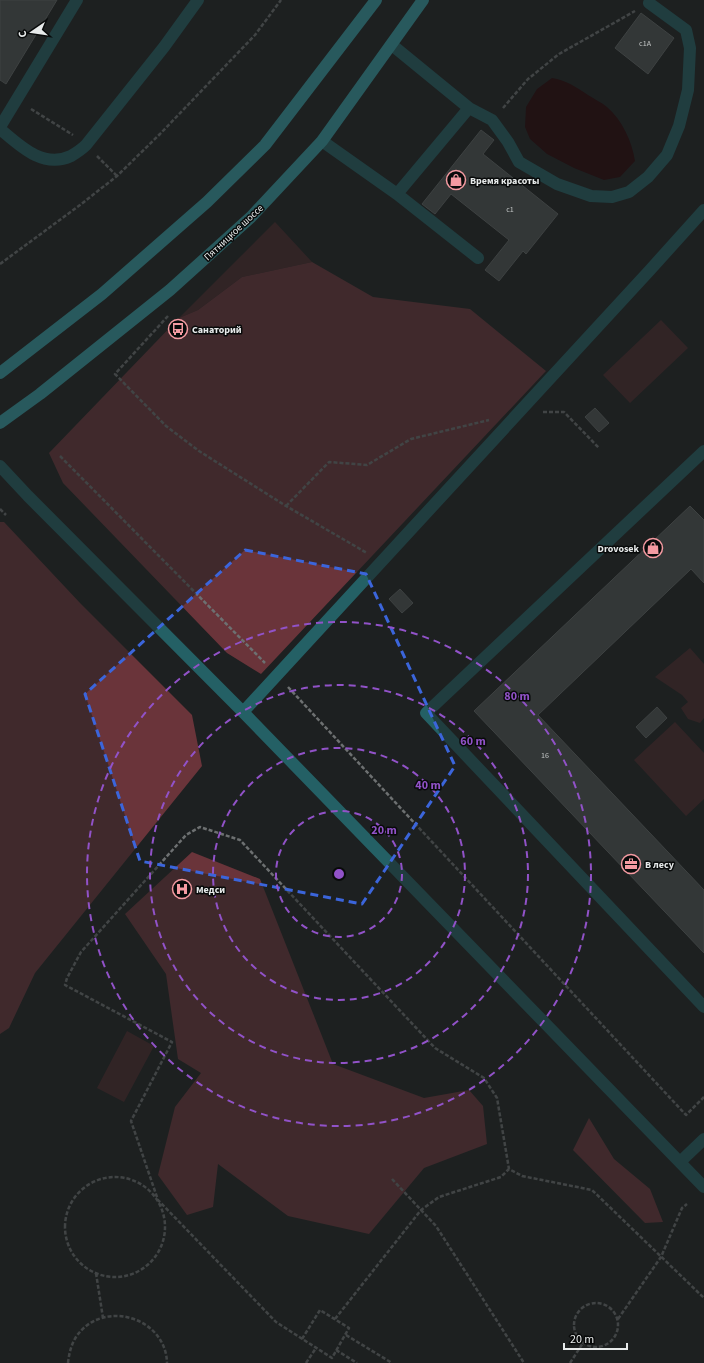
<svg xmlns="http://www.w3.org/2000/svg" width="704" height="1363" font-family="'Source Sans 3',sans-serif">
	<rect width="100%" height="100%" fill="#1d2021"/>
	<!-- green -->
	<path fill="#4b282b" d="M275,222L312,262L242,277L198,310L179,318Z
		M661,320L688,348L630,403L603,375Z
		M690,648L704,664V718L700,723L688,719L681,708L688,702L682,695L655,677Z
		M675,722L704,753V799L686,816L634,760Z
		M127,1031L154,1046L124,1102L97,1088Z"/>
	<!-- forest -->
	<path fill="#6a343a" d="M312,262L373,297L470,309L546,371L261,674L227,653L63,483L49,453L179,318L198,310L242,277Z
		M0,522H4L81,604L192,715L202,766L35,973L9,1028L0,1034Z
		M192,852L260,879L333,1064L424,1098L469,1090L483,1106L487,1144L424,1168L369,1234L288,1216L218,1164L213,1207L187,1215L158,1175L175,1107L201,1073L178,1059L166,974L125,914Z
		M589,1118L614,1159L650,1189L663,1222L645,1223L573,1150Z"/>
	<!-- water -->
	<path fill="#260004" d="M552,78C566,80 576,87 588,95C594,99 601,102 607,107C622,120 632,141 635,161L620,177L604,180L574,168L547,154L530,139L525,127L526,107L537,89Z"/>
	<!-- building -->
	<path fill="#4e5252" stroke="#656969" d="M0,0H57L6,84L0,80Z
		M641,13L674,38L648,74L615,48Z
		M481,130L494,140L483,154L558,214L526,254L523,251L499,281L485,270L509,240L451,194L435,214L422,204Z
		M595,408L609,423L599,432L585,417Z
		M690,506L704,520V583L691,569L538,715L704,890V953L474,711Z
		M400,589L413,603L402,613L389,599Z
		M657,707L667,718L646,738L636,727Z"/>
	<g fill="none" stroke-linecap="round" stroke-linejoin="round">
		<!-- path -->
		<path stroke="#6d7071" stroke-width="2.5" stroke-dasharray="4 2" stroke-linecap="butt" d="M503,108L528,79L559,54L635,11
			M31,109L73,135
			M97,156L117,176
			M0,264L80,205L117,176L160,134L255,35L281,0
			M168,316L115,374L166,426L199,451L286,506L367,553
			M543,412H564L599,448
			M60,456L265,663
			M286,506L329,462L367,465L411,439L489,420
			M0,509L6,515
			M288,687L686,1115L704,1097
			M65 1227a50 50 0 1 1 100 0a50 50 0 1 1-100 0Z
			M392,1179L436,1226L524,1363
			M96,1273L103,1318
			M574 1325a22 22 0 1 1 44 0a22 22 0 1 1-44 0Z
			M335,1319L421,1210L439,1197L501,1177L509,1169
			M618,1319L661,1257L682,1208L687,1204
			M346,1335L392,1363
			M302,1339L320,1310L349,1328L332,1358L276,1322L158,1200L131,1121L172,1042L65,985L67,978L81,952L186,835L200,827L240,840L435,1048L484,1078L497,1098L509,1169L522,1176L592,1190L704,1298
			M336,1350L357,1363
			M68,1363C69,1354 71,1345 76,1337C102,1298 166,1317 167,1363
			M306,1363L316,1348
			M570,1363L583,1343"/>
		<!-- minor -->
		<path stroke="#246065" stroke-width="12" d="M392,45L469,108L397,194
			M469,108L492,120L508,142L519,162L557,184L591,196L612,197L629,192L648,177L667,155L679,126L688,90L690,48L686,30L649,3
			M0,127L77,0
			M0,129C20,146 43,169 71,156C76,153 82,149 86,145L164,47L198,0
			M322,141L397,194L478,258
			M704,451L426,713L704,1007
			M0,466L28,496L243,712L704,1187
			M243,712L650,270L704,210
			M680,1162L704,1139"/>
		<!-- major -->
		<path stroke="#369ea6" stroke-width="12" d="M0,373L102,294L207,202L265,145L376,0
			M0,423L40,394L170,290L251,217L322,141L423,0"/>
	</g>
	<!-- marked area -->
	<path d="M0 0H704V1363H0ZM245,550L366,574L455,766L362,904L140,861L85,694Z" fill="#1d2021" fill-opacity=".55" fill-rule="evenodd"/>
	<path fill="none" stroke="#3b65db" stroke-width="3" stroke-dasharray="8 5" stroke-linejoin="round" d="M245,550L366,574L455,766L362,904L140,861L85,694Z"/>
	<!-- distance rings -->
	<g fill="none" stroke="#9152c8" stroke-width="2" stroke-dasharray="7 5">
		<circle cx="339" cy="874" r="63"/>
		<circle cx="339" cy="874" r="126"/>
		<circle cx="339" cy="874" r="189"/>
		<circle cx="339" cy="874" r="252"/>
	</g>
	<!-- icons -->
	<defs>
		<symbol id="shop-ring" viewBox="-11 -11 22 22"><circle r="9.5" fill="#080a0a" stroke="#f49aa1" stroke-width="1.5"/><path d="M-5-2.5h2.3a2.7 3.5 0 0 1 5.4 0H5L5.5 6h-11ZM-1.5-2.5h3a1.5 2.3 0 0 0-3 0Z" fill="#f49aa1"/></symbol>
		<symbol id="bus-ring" viewBox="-11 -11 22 22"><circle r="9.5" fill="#080a0a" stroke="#f49aa1" stroke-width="1.5"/><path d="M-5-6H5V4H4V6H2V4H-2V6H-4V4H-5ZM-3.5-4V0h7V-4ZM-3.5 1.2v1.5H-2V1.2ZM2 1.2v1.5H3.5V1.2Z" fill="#f49aa1"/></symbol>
		<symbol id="office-ring" viewBox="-11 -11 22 22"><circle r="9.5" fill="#080a0a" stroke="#f49aa1" stroke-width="1.5"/><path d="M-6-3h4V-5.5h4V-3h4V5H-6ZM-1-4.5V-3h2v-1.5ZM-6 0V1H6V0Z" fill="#f49aa1"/></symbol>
		<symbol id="hospital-ring" viewBox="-11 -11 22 22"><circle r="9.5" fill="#080a0a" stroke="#f49aa1" stroke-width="1.5"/><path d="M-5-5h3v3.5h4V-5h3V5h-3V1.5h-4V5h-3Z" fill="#f49aa1"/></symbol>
	</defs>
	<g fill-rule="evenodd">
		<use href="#shop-ring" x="445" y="169" width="22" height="22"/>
		<use href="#bus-ring" x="167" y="318" width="22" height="22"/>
		<use href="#shop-ring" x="642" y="537" width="22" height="22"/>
		<use href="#office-ring" x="620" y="853" width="22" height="22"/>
		<use href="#hospital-ring" x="171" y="878" width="22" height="22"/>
	</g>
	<g text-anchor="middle" stroke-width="3" stroke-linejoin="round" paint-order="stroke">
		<!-- number labels -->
		<g font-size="8" fill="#c1c4c4">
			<text x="645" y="46">с1A</text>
			<text x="510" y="212">c1</text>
			<text x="545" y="758">16</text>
		</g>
		<!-- poi labels -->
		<g font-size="10" font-weight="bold" fill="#e7eaea" stroke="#080a0a" text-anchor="start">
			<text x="470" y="184">Время красоты</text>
			<text x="192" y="333">Санаторий</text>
			<text x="639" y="552" text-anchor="end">Drovosek</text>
			<text x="645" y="868">В лесу</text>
			<text x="196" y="893">Медси</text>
		</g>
		<!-- street labels -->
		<g font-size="10" fill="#e7eaea" stroke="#080a0a">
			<text transform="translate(233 232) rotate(-43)" y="4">Пятницкое шоссе</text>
		</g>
	</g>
	<circle cx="339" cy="874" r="6" fill="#9152c8" stroke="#080a0a" stroke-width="2"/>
	<g font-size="12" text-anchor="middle" font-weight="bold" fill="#9152c8" stroke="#080a0a" stroke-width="3" stroke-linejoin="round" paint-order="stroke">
		<text x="517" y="700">80 m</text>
		<text x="473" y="745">60 m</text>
		<text x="428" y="789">40 m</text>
		<text x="384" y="834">20 m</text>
	</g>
	<!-- north arrow -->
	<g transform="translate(32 32) rotate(257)" stroke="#080a0a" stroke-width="3" paint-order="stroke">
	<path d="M0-3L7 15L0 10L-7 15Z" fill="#e7eaea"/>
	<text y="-6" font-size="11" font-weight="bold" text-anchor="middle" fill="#e7eaea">С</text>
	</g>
	<!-- scale -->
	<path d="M564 1343v6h63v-6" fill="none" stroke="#e7eaea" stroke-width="2"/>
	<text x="570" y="1343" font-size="12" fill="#e7eaea" stroke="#080a0a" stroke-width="3" paint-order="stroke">20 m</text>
</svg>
